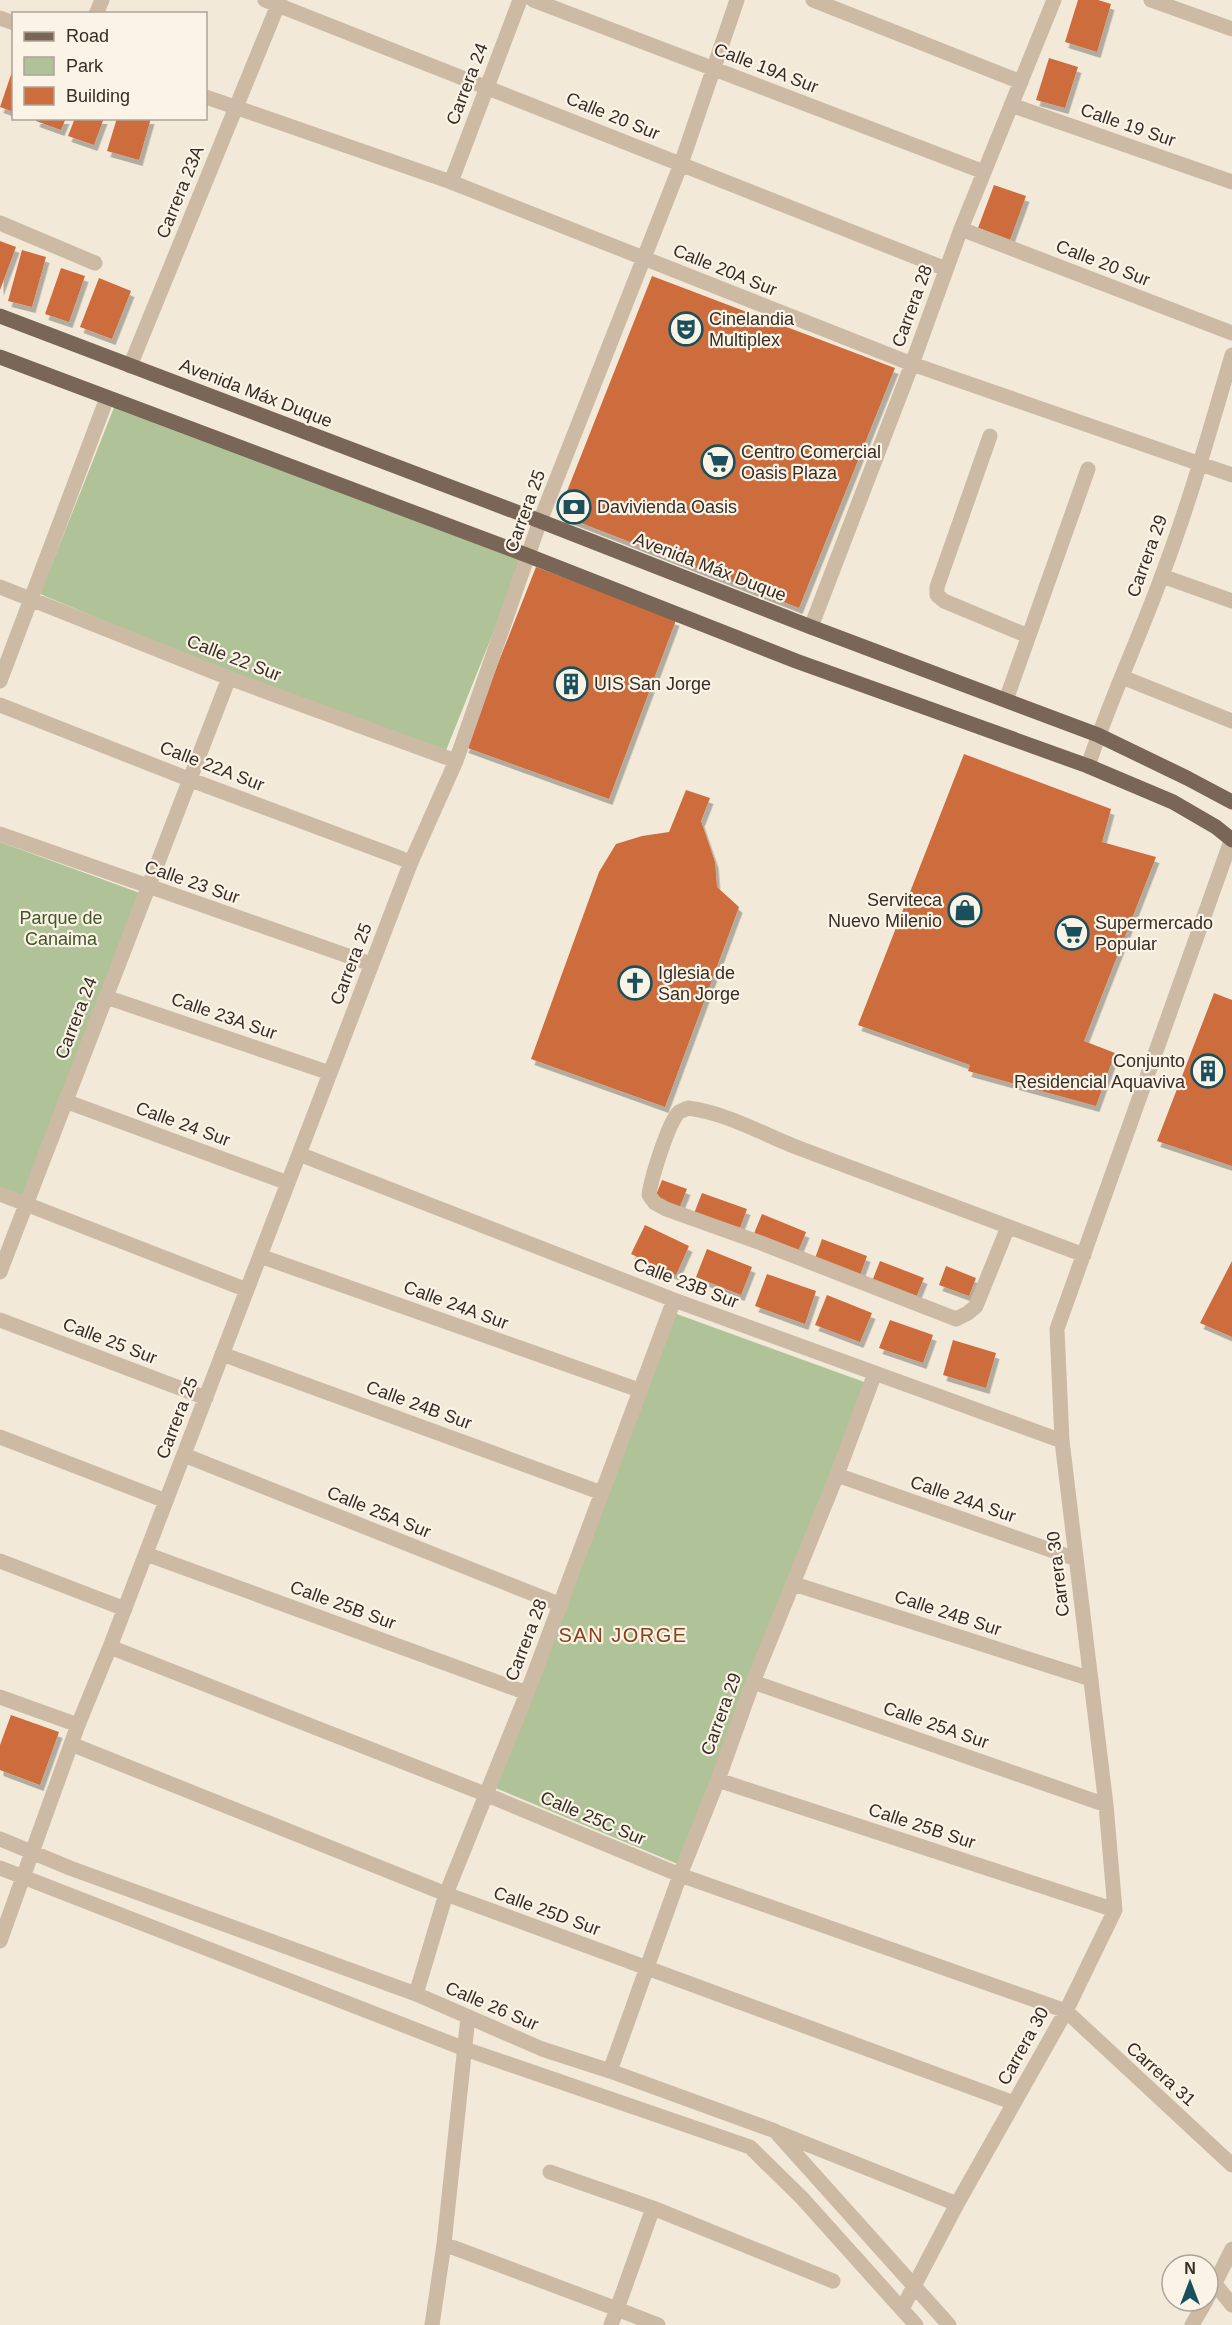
<svg xmlns="http://www.w3.org/2000/svg" width="1232" height="2325" font-family="Arial,sans-serif">
	<defs>
		<filter id="shadow"><feDropShadow dx="3.5" dy="6" stdDeviation="0" flood-color="#0004"/></filter>
	</defs>
	<rect width="100%" height="100%" fill="#f3e9d9"/>
	<!-- green -->
	<path fill="#b0c398" d="M115,405L523,558L445,753L222,670L40,594Z
		M0,842L140,893L23,1196L0,1187Z
		M674,1313L867,1383L680,1865L493,1787Z"/>
	<!-- building -->
	<path fill="#cd6d3d" filter="url(#shadow)" d="M1078,0H1098L1111,4L1097,52L1065,42Z
		M1049,58L1078,67L1065,108L1036,100Z
		M14,66V112L0,107Z
		M37,118H66L61,130L36,121Z
		M75,118H104L94,145L68,136Z
		M117,118H151L139,160L107,151Z
		M994,185L1026,196L1010,240L978,228Z
		M0,241L16,247L0,290Z
		M22,250L46,257L32,307L8,301Z
		M61,268L85,276L69,322L45,314Z
		M652,276L895,368L799,608L558,514Z
		M99,278L131,291L112,339L80,327Z
		M536,567L676,620L609,799L465,747Z
		M964,754L1111,809L1102,842L1156,857L1084,1041L1115,1053L1096,1106L968,1071L970,1065L858,1025Z
		M686,790L710,798L701,821L715,862L717,887L739,907L665,1107L531,1059L599,872L616,844L642,836L669,832Z
		M1214,993L1232,1000V1166L1157,1141Z
		M662,1180L687,1189L679,1209L654,1200Z
		M702,1193L747,1209L738,1233L693,1216Z
		M762,1214L806,1232L797,1254L753,1236Z
		M645,1225L689,1246L676,1275L631,1254Z
		M822,1239L867,1256L859,1278L814,1261Z
		M707,1249L752,1267L741,1295L696,1277Z
		M880,1261L924,1278L915,1300L871,1284Z
		M1232,1261V1337L1200,1323Z
		M946,1266L976,1278L969,1296L939,1285Z
		M767,1274L816,1291L805,1324L755,1306Z
		M827,1295L872,1313L860,1342L815,1325Z
		M890,1320L933,1335L923,1363L879,1348Z
		M953,1340L996,1353L986,1388L943,1375Z
		M11,1715L59,1732L40,1785L0,1770V1745Z"/>
	<g fill="none" stroke-linecap="round" stroke-linejoin="round">
		<!-- minor -->
		<path stroke="#ccbaa4" stroke-width="15" d="M265,0L946,269
			M533,0L984,172
			M813,0L1021,82
			M1151,0L1232,29
			M96,14L102,0
			M0,18L14,23
			M206,97L451,182L912,364L1232,475
			M1011,105L1232,182
			M451,182L520,0
			M0,223L95,263
			M961,229L1232,333
			M130,366L280,0
			M990,436L937,587V595L944,601L1028,636
			M1162,576L1232,601
			M0,587L229,678L456,761
			M811,627L912,364L961,229L1054,0
			M1122,677L1232,721
			M0,681L107,398
			M1006,700L1088,469
			M0,705L191,780L411,862
			M1088,766C1109,702 1138,641 1161,578C1189,505 1210,430 1232,355
			M0,834L371,964
			M106,997L330,1073
			M65,1101L288,1183
			M299,1154L674,1300L1062,1441
			M0,1194L247,1290
			M1008,1227L976,1306L968,1313L956,1319L761,1243L666,1209L655,1203L649,1195C651,1179 668,1123 679,1112C680,1112 687,1108 688,1108C728,1113 766,1136 804,1150C897,1185 991,1220 1084,1255
			M260,1256L639,1390
			M0,1272L229,678
			M0,1320L206,1398
			M222,1354L602,1493
			M0,1437L166,1501
			M184,1455L561,1605
			M837,1475L1076,1559
			M146,1554L527,1693
			M0,1561L125,1609
			M794,1584L1091,1679
			M110,1647L485,1794L680,1875L1066,2011L1232,2165
			M753,1682L1106,1805
			M0,1697L78,1725
			M71,1744L446,1894L1014,2103
			M718,1780L1115,1910
			M0,1839L70,1868L416,1994L542,2049L610,2071L775,2131L949,2325
			M0,1868L465,2049L750,2147L802,2198L916,2325
			M0,1941L78,1725L110,1647L411,862L456,761L540,521L681,164L737,0
			M416,1994L446,1894L527,1693L674,1300
			M610,2071L680,1875L718,1780L753,1682L837,1475L875,1373
			M779,2133L957,2204
			M550,2172L653,2208L833,2281
			M444,2244L617,2309L653,2208
			M1215,2284L1232,2305
			M1208,2297L1232,2249
			M902,2309L957,2204L1066,2011L1115,1910L1106,1805L1062,1441L1057,1329L1232,838
			M432,2325L444,2244L468,2017
			M611,2325L617,2309L658,2325
			M1192,2325L1206,2301"/>
		<!-- major -->
		<path stroke="#7a6656" stroke-width="15" d="M0,316L540,521L811,627L1098,735L1187,778L1232,802
			M0,357L529,556L796,661L1088,766L1173,802L1216,827L1232,840"/>
	</g>
	<!-- icons -->
	<defs>
		<symbol id="theatre-ring" viewBox="-11 -11 22 22"><circle r="9.5" fill="#faf3e6" stroke="#1a505b" stroke-width="1.5"/><path d="M-5-5.5Q0-4 5-5.5V0Q5 5 0 6Q-5 5-5 0ZM-3.3-2.5H-1v1.5H-3.3ZM1-2.5H3.3v1.5H1ZM-2.8 1Q0 5.5 2.8 1Z" fill="#1a505b"/></symbol>
		<symbol id="supermarket-ring" viewBox="-11 -11 22 22"><circle r="9.5" fill="#faf3e6" stroke="#1a505b" stroke-width="1.5"/><path d="M-6-5.5h2.5l.6 2H6L4.5 2H-2.5L-4.4-4H-6ZM-1.5 3.2a1.3 1.3 0 1 0 .1 0ZM3 3.2a1.3 1.3 0 1 0 .1 0Z" fill="#1a505b"/></symbol>
		<symbol id="bank-ring" viewBox="-11 -11 22 22"><circle r="9.5" fill="#faf3e6" stroke="#1a505b" stroke-width="1.5"/><path d="M-6-4H6V4H-6ZM0-2.3a2.3 2.3 0 1 0 0 4.6a2.3 2.3 0 1 0 0-4.6Z" fill="#1a505b"/></symbol>
		<symbol id="building-ring" viewBox="-11 -11 22 22"><circle r="9.5" fill="#faf3e6" stroke="#1a505b" stroke-width="1.5"/><path d="M-4-6H4V6H1V3H-1V6H-4ZM-2.5-4.3h1.7v1.8h-1.7ZM.8-4.3h1.7v1.8H.8ZM-2.5-1h1.7V.8h-1.7ZM.8-1h1.7V.8H.8Z" fill="#1a505b"/></symbol>
		<symbol id="shop-ring" viewBox="-11 -11 22 22"><circle r="9.5" fill="#faf3e6" stroke="#1a505b" stroke-width="1.5"/><path d="M-5-2.5h2.3a2.7 3.5 0 0 1 5.4 0H5L5.5 6h-11ZM-1.5-2.5h3a1.5 2.3 0 0 0-3 0Z" fill="#1a505b"/></symbol>
		<symbol id="church-ring" viewBox="-11 -11 22 22"><circle r="9.5" fill="#faf3e6" stroke="#1a505b" stroke-width="1.5"/><path d="M-1.2-6h2.4v3.5h3.3v2.4h-3.3V6h-2.4V-.1h-3.3v-2.4h3.3Z" fill="#1a505b"/></symbol>
	</defs>
	<g fill-rule="evenodd">
		<use href="#theatre-ring" x="667" y="310" width="38" height="38"/>
		<use href="#supermarket-ring" x="699" y="443" width="38" height="38"/>
		<use href="#bank-ring" x="555" y="488" width="38" height="38"/>
		<use href="#building-ring" x="552" y="665" width="38" height="38"/>
		<use href="#shop-ring" x="946" y="891" width="38" height="38"/>
		<use href="#supermarket-ring" x="1053" y="914" width="38" height="38"/>
		<use href="#church-ring" x="616" y="964" width="38" height="38"/>
		<use href="#building-ring" x="1189" y="1052" width="38" height="38"/>
	</g>
	<g text-anchor="middle" stroke-width="4.5" stroke-linejoin="round" paint-order="stroke">
		<!-- street labels -->
		<g font-size="18" fill="#372d26" stroke="#faf3e6">
			<text transform="translate(766 68) rotate(21)" y="6">Calle 19A Sur</text>
			<text transform="translate(467 84) rotate(-69)" y="6">Carrera 24</text>
			<text transform="translate(613 116) rotate(22)" y="6">Calle 20 Sur</text>
			<text transform="translate(1128 125) rotate(19)" y="6">Calle 19 Sur</text>
			<text transform="translate(180 192) rotate(-68)" y="6">Carrera 23A</text>
			<text transform="translate(1103 263) rotate(21)" y="6">Calle 20 Sur</text>
			<text transform="translate(725 270) rotate(22)" y="6">Calle 20A Sur</text>
			<text transform="translate(912 306) rotate(-70)" y="6">Carrera 28</text>
			<text transform="translate(256 393) rotate(21)" y="6">Avenida Máx Duque</text>
			<text transform="translate(525 511) rotate(-70)" y="6">Carrera 25</text>
			<text transform="translate(1147 556) rotate(-70)" y="6">Carrera 29</text>
			<text transform="translate(710 567) rotate(21)" y="6">Avenida Máx Duque</text>
			<text transform="translate(234 658) rotate(21)" y="6">Calle 22 Sur</text>
			<text transform="translate(212 766) rotate(21)" y="6">Calle 22A Sur</text>
			<text transform="translate(192 882) rotate(19)" y="6">Calle 23 Sur</text>
			<text transform="translate(351 964) rotate(-69)" y="6">Carrera 25</text>
			<text transform="translate(224 1016) rotate(19)" y="6">Calle 23A Sur</text>
			<text transform="translate(76 1018) rotate(-69)" y="6">Carrera 24</text>
			<text transform="translate(183 1124) rotate(20)" y="6">Calle 24 Sur</text>
			<text transform="translate(686 1283) rotate(21)" y="6">Calle 23B Sur</text>
			<text transform="translate(456 1305) rotate(20)" y="6">Calle 24A Sur</text>
			<text transform="translate(110 1341) rotate(21)" y="6">Calle 25 Sur</text>
			<text transform="translate(419 1405) rotate(20)" y="6">Calle 24B Sur</text>
			<text transform="translate(177 1418) rotate(-69)" y="6">Carrera 25</text>
			<text transform="translate(963 1499) rotate(19)" y="6">Calle 24A Sur</text>
			<text transform="translate(379 1512) rotate(22)" y="6">Calle 25A Sur</text>
			<text transform="translate(1058 1574) rotate(-97)" y="6">Carrera 30</text>
			<text transform="translate(343 1605) rotate(20)" y="6">Calle 25B Sur</text>
			<text transform="translate(948 1613) rotate(18)" y="6">Calle 24B Sur</text>
			<text transform="translate(526 1640) rotate(-69)" y="6">Carrera 28</text>
			<text transform="translate(721 1714) rotate(-70)" y="6">Carrera 29</text>
			<text transform="translate(936 1725) rotate(19)" y="6">Calle 25A Sur</text>
			<text transform="translate(593 1818) rotate(23)" y="6">Calle 25C Sur</text>
			<text transform="translate(922 1826) rotate(18)" y="6">Calle 25B Sur</text>
			<text transform="translate(547 1911) rotate(20)" y="6">Calle 25D Sur</text>
			<text transform="translate(492 2006) rotate(23)" y="6">Calle 26 Sur</text>
			<text transform="translate(1023 2046) rotate(-61)" y="6">Carrera 30</text>
			<text transform="translate(1161 2074) rotate(42)" y="6">Carrera 31</text>
		</g>
		<!-- poi labels -->
		<g font-size="18" fill="#372d26" stroke="#faf3e6" text-anchor="start">
			<text x="709" y="325">Cinelandia<tspan x="709" dy="21">Multiplex</tspan></text>
			<text x="741" y="458">Centro Comercial<tspan x="741" dy="21">Oasis Plaza</tspan></text>
			<text x="597" y="513">Davivienda Oasis</text>
			<text x="594" y="690">UIS San Jorge</text>
			<text x="942" y="906" text-anchor="end">Serviteca<tspan x="942" dy="21">Nuevo Milenio</tspan></text>
			<text x="1095" y="929">Supermercado<tspan x="1095" dy="21">Popular</tspan></text>
			<text x="658" y="979">Iglesia de<tspan x="658" dy="21">San Jorge</tspan></text>
			<text x="1185" y="1067" text-anchor="end">Conjunto<tspan x="1185" dy="21">Residencial Aquaviva</tspan></text>
		</g>
		<!-- park labels -->
		<g font-size="18" fill="#415629" stroke="#faf3e6">
			<text x="61" y="924">Parque de<tspan x="61" dy="21">Canaima</tspan></text>
		</g>
		<!-- neighbourhood labels -->
		<g font-size="20" letter-spacing="1.5" fill="#8a401b" stroke="#faf3e6">
			<text x="623" y="1642">SAN JORGE</text>
		</g>
	</g>
	<!-- legend -->
	<rect x="12" y="12" width="195" height="108" fill="#faf3e6" stroke="#aca499" stroke-width="1.5"/>
	<rect x="24" y="32" width="30" height="9" fill="#7a6656" stroke="#aca499" stroke-width="1.5"/>
	<text x="66" y="42" font-size="18" fill="#372d26">Road</text>
	<rect x="24" y="57" width="30" height="18" fill="#b0c398" stroke="#aca499" stroke-width="1.5"/>
	<text x="66" y="72" font-size="18" fill="#372d26">Park</text>
	<rect x="24" y="87" width="30" height="18" fill="#cd6d3d" stroke="#aca499" stroke-width="1.5"/>
	<text x="66" y="102" font-size="18" fill="#372d26">Building</text>
	<!-- north arrow -->
	<g transform="translate(1190 2283)"><circle r="28" fill="#faf3e6" stroke="#aca499" stroke-width="1.5"/>
	<path d="M0-4.5L10 22L0 15L-10 22Z" fill="#1a505b"/>
	<text y="-9" font-size="16" font-weight="bold" text-anchor="middle" fill="#372d26">N</text>
	</g>
</svg>
